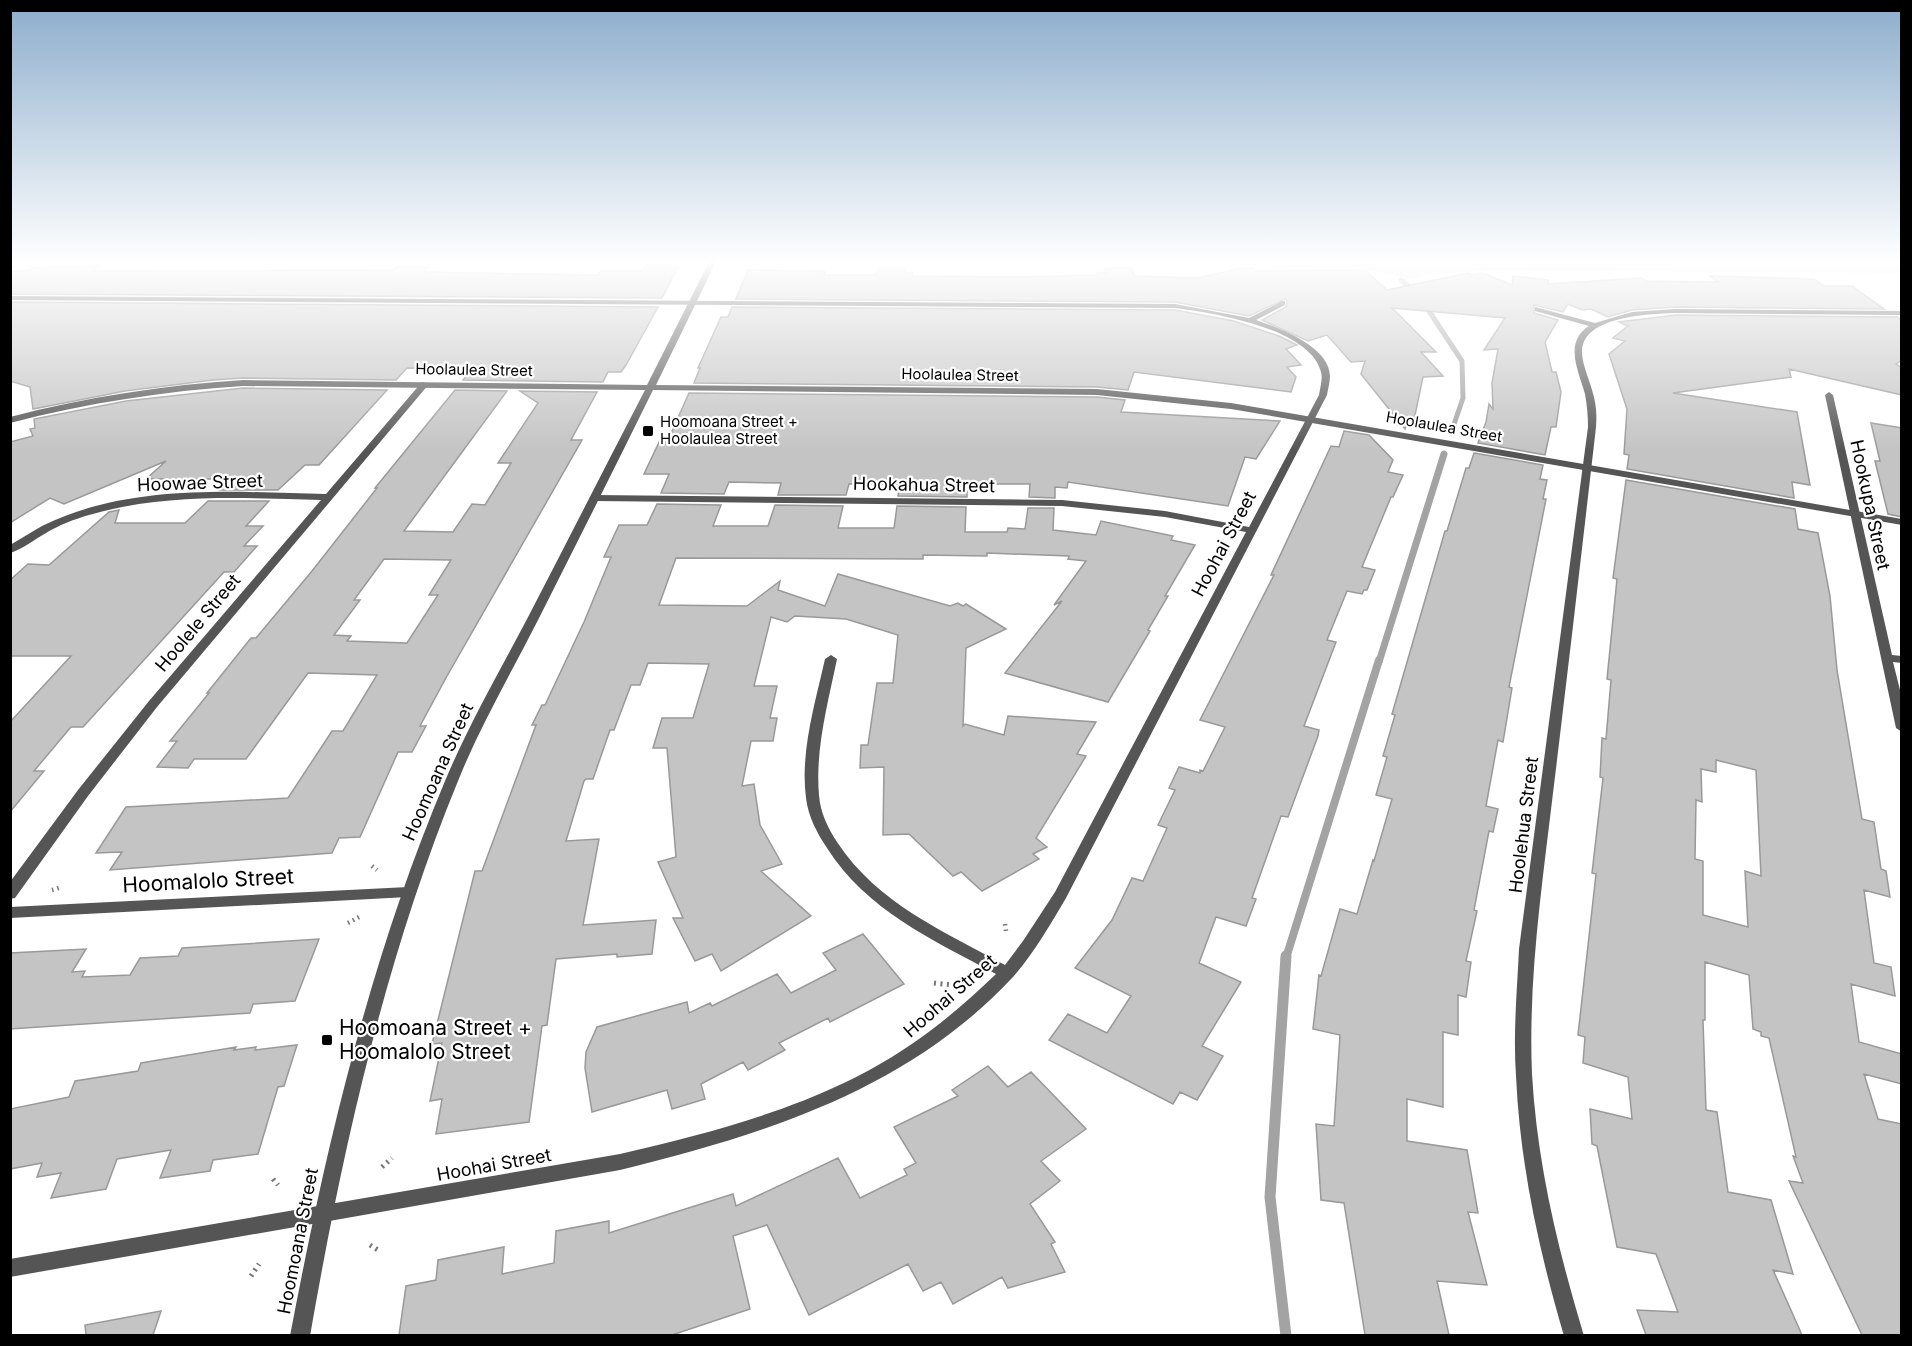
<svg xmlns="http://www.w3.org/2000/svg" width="1912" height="1346" font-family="Inter,sans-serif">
	<rect width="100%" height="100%" fill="#fff"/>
	<!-- green -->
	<path fill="#dcdcdc" d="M1232,262H1901L1902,273L1495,270L1430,274L1413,279L1365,269L1241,265Z"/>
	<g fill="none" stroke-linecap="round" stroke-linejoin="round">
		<!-- stream-far3 -->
		<path stroke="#a3a3a3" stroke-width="5" d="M1401,280L1414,291
			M1425,305L1462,361L1463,398L1451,433"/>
		<!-- stream-far2 -->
		<path stroke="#a3a3a3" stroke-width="7" d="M1379,662L1444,454"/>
		<!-- stream-far1 -->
		<path stroke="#a3a3a3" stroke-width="8" d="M1286,958L1379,660"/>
		<!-- stream -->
		<path stroke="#a3a3a3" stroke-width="11" d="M1286,1336L1270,1197L1286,956"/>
	</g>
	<!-- building -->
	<path fill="#c4c4c4" stroke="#999" stroke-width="1.5" fill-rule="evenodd" d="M100,265L93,271L393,270L396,267H428L423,272L598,275L601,271H643L646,265H676L675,267H678L662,298L10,294V272L30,270L32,268Z
		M1105,268H1131L1135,276L1197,278L1242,268H1254L1255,271L1365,270L1387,290L1468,273L1472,275L1483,273L1512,285L1513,276L1548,280V284L1642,278L1646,281L1718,282L1710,276L1814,279L1824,286H1852L1884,309L1675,307L1632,310L1608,317L1591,309L1582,310L1568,304L1563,312L1534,305V313L1558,320L1545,342L1552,372H1556L1561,392L1556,427H1551L1545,455L1478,443L1486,422L1489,404L1493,409L1492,383L1498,349L1484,350L1505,318L1392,308L1436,352H1421L1443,376L1423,377L1414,420L1409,419L1405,429L1361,374L1365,361L1351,362L1327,335L1308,341L1262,320L1286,307L1287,301L1285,299L1249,316L1175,302L736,299L748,270L825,271L824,275H875L879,269H906V273H913L912,276L1011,277L1098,275L1097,272L1106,273Z
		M10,302L658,307L626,365L621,372H608L603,382L463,380L472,369L407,368L396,380L243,378L213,380L125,391L33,409L30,387L10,381Z
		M732,307L1175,310L1234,321L1279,336L1297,345L1286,349L1301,365L1287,367L1296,377L1291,392L1134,372L1128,390L1097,387L694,383L700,368H698L721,317H728Z
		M1675,315L1897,317L1902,320V360L1896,364L1902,368V395L1789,369L1791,377L1673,393L1797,412L1810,485L1792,482L1794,498L1627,469L1629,455L1624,454L1627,409L1609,354L1625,341L1613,338L1628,326L1619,322Z
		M243,388L387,390L319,465H305L278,490H219L229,479H146L166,461L64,504L50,498L10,523V442L33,436L30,429L35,428L34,419L126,401Z
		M455,390L507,391L404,531L453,532L472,504L485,505L511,463H498L538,403L520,391L597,392L571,440H582L447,676L420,726H426L412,752H398L360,837L339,838L332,853L110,870L122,852L96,853L126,807L288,798L332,731H343L377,675L308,673L246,759H194L188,768L157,767L177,741H170L209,693H207L251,638H256L312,571L377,488H375ZM384,559L451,560L429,595H438L407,643L347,641L351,636L334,635L360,600H354Z
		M689,393L1097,397L1125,400L1121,412L1280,421L1256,459L1245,457L1228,506L1068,482L1067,488L1055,487V498L1029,497L1030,484H967V497L898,496L899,484H849L846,495H778L781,483L729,482L724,494L661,493L669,474H644L661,438H669Z
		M1871,423L1902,428V517L1888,514L1875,461H1880Z
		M1344,431L1369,435L1393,460L1388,472L1403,475L1393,497H1391L1362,567L1375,570L1367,590H1364L1362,594L1347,591L1327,640L1336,642L1304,726L1319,730L1318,736L1288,817L1281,816L1252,898L1256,899L1246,926L1216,917L1199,963L1241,982L1202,1046L1223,1056L1197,1100L1180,1092L1173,1104L1049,1040L1068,1014L1107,1033L1131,996L1075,968L1112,920L1132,878L1143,881L1167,828L1158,825L1175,790L1169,788L1179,767L1200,773V770L1203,771L1225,727L1200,720L1274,575H1271L1331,446L1339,447Z
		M1474,453L1543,465L1540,479L1547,480L1543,499H1546L1509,687L1512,688L1503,742L1498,740L1486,806L1498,809L1493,832L1489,831L1474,910L1477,911L1466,961L1471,962L1466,997L1458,995V1035L1443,1032V1107L1407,1099V1141L1467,1150L1478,1213L1468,1212L1487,1285L1437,1281L1449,1335H1365L1344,1203L1321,1200L1316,1124L1334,1126L1340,1035L1313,1029L1319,975L1321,976L1340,909L1357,914L1373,860L1374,861L1392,799L1376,795L1387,757L1383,756L1395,715L1392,714L1445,531H1447L1466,468H1469Z
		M1626,480L1795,509L1798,529L1818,533L1830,596L1837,670L1862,819L1874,822L1881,869L1886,871L1890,897L1864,890L1874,963L1891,967L1895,996L1851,984L1859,1042L1902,1054V1084L1864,1074L1878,1119L1902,1124V1335H1862L1789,1181L1803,1183L1793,1156L1796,1157L1769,1038L1761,1036V1032L1753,1029L1749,975L1705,962V1020H1703L1706,1110L1717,1112L1728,1192L1771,1200L1793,1274L1773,1270L1802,1335H1646L1637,1310L1678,1312L1656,1254L1617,1247L1597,1146L1592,1144L1590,1109L1632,1119L1628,1077L1583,1063L1585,1037L1578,1035L1596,874L1592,873L1603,778L1600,777L1602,738L1606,739L1611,680L1607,679L1617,579L1613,578ZM1716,760L1756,770L1761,876L1745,871L1748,927L1703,915V861L1695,859L1696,800L1702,802L1701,769L1716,772Z
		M208,501H269L246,526H263L244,546H257L234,572H224L83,727H71L34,771H44L10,812V722L71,656H10V580L28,564L49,565L109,512L119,510L115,523H185Z
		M657,504L721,505L713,526H768L775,505L843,506L838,528H894L897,506L966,507L965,532H1007L1008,528L1025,529L1028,508H1054L1053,530L1096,535L1101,521L1173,536L1171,540L1195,545L1165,596H1168L1148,630L1150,631L1108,702L1005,673L1062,601L1054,605L1086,561L1068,559L1069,556L987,553V556L923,555V559L676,558L659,605L747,606L780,581L778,590L825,606L838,574L950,606L958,603L963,606L966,604L1006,629L966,648L963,726L965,724L1004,735L1008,716L1096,722L1077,754L1086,756L1036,838L1047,847L1033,854L1039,859L982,891L961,872L953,876L909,834L883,835L884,767L860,768L861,745H868L877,683H893L898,635L846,619L795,616L787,622L771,617L754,686H777L770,718H777L773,741H751L742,786L754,784L760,825L782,864L761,871L811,916L721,971L712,954L695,961L673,918H683L658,862L676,857L667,748H653L662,718H693L709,664L648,663L640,685H631L614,730H610L593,779H586L584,781L566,841L599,839L583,925L656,920L652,954L617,957V954L556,959L547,1025L542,1026L529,1122L436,1134L442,1099L430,1101L442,1043L432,1044L475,871H482L536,725H532L542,705H545L584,622L611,557H604L619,525H647Z
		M863,934L904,984L830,1022L828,1018L779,1043L785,1050L748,1070L743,1062L701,1084L705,1099L672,1109L667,1090L592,1112L585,1068L586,1052L597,1027L687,1002L689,1013L710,1003L712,1006L777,974L791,993L836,970L823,953Z
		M319,939L295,1001L253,1004L250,1013L10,1029V953L86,949L72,972L85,971L82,977L130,975L140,958L178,956L182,948Z
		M297,1045L284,1086L278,1087L258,1154L213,1160L210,1171L160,1178L171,1150L117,1159L106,1189L51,1198L61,1173L37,1177L42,1163L10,1169V1109L69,1097L75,1081L138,1071L141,1063L236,1047L234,1050L256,1047L255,1050Z
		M988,1066L1008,1087L1031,1072L1086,1129L1041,1161L1060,1181L1030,1204L1055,1242L1051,1244L1065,1272L1008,1288L1002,1277L953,1304L941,1282L923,1291L908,1264L809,1315L767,1225L733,1236L750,1309L672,1335H399L406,1286L436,1280L438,1260L504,1247L502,1274L554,1263L556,1231L609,1221V1233L733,1194L736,1206L838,1158L860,1198L907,1175L904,1169L916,1163L894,1127L958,1096L952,1090Z
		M161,1311L153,1335H86L85,1325Z"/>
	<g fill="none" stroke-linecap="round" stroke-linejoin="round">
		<!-- path-far2 -->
		<path stroke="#777" stroke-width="2" stroke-dasharray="1 2" stroke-linecap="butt" d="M687,264L690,263"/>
		<!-- path-far1 -->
		<path stroke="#777" stroke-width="4.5" stroke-dasharray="1.5 4" stroke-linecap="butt" d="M372,866L377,870
			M52,890L62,887
			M348,923L359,917
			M1005,924L1006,931"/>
		<!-- path -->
		<path stroke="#777" stroke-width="5" stroke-dasharray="2 4.5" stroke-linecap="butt" d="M934,983L953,985
			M382,1167L392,1158
			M273,1179L278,1185
			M370,1245L378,1250
			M251,1276L259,1264"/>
		<!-- minor -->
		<path fill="#555" fill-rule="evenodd" d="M10,296L1175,304L1249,318L1282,301H1285V305L1256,320C1279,328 1329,346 1330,376C1330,382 1328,389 1327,395L1066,898C1050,925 1034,953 1013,977C909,1089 764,1135 620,1170L10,1277V1259L620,1154C723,1130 831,1102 919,1039C946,1020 971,998 996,974C933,940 866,910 827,848C817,833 808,816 806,798C800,752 815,704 825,659L831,655L837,659C828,703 815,749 819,795C820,812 828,828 837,842C877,903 943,931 1005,965L1023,941L1055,892L1246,532L1165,517L1062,506L594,501L589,498L594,495L1062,500L1165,511L1249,527L1319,395C1320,388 1323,379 1321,372C1310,328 1213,313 1175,308L10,300Z
			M1535,307L1595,323L1632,312L1675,309L1902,311V315L1675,313C1648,314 1580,316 1582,354C1583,366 1589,379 1592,390C1596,402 1597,414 1596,427C1582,549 1568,671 1553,793C1542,886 1528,980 1532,1074C1537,1163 1558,1250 1584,1336H1564C1539,1251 1520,1165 1516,1076C1513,1034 1517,991 1519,949L1588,427C1588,416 1587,405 1585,394C1579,372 1563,342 1589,326L1535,311Z
			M422,382L429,384L157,707L88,796L15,898L10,899V882L78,790L149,701L321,500C244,498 164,493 89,515C75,519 59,525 46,533C35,539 23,549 10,553V545C21,539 31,532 42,526C129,483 233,492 326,494Z
			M1829,392L1833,395L1892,655L1902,656V663L1893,662L1902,698V732L1896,728L1825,395Z
			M408,887L413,888L415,892L413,896L408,897L10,918V907Z"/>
		<!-- tertiary -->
		<path fill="#555" fill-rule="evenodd" d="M709,262H716L656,385L1097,389L1231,403L1902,519V525L1231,409L1097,395L653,390C615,467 576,545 537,622C510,675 480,726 458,781C385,959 343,1147 310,1336H290C326,1146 370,959 445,781C468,726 498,674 526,621C566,544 605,467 645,390L243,386C164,391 87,403 10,423V417C87,397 164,385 243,380L647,385Z"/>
	</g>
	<!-- sky -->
	<linearGradient id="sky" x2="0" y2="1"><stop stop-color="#8cadcc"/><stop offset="0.58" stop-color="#fff"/><stop offset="1" stop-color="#fff" stop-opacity="0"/></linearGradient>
	<rect width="1912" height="451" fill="url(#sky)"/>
	<!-- markers -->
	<g fill="#000" stroke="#fff" stroke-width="2">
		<rect x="642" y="425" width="12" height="12" rx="3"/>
		<rect x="321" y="1034" width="12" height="12" rx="3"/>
	</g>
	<g text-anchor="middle" stroke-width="4.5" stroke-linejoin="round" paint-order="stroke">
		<!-- far-street labels -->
		<g font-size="15" fill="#000" stroke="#fff">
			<text transform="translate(474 370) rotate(1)" y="5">Hoolaulea Street</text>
			<text transform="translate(960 375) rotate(1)" y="5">Hoolaulea Street</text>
			<text transform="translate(1444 427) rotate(10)" y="5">Hoolaulea Street</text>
		</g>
		<!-- far-poi labels -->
		<g font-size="15" fill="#000" stroke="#fff" text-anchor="start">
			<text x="660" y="427">Hoomoana Street +<tspan x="660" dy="17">Hoolaulea Street</tspan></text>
		</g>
		<!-- street labels -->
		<g font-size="18" fill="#000" stroke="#fff">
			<text transform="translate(200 483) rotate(-2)" y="6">Hoowae Street</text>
			<text transform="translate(924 485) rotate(1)" y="6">Hookahua Street</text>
			<text transform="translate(1870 505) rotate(78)" y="6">Hookupa Street</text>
			<text transform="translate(1224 544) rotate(-62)" y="6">Hoohai Street</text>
			<text transform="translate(198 623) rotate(-50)" y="6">Hoolele Street</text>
			<text transform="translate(438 772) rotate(-66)" y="6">Hoomoana Street</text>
			<text transform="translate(1524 825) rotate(-83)" y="6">Hoolehua Street</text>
			<text transform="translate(950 996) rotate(-41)" y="6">Hoohai Street</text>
			<text transform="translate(494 1165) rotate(-10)" y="6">Hoohai Street</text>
			<text transform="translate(298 1241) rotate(-79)" y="6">Hoomoana Street</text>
		</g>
		<!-- near-street labels -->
		<g font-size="21" fill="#000" stroke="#fff">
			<text transform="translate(208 881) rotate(-3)" y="7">Hoomalolo Street</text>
		</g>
		<!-- near-poi labels -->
		<g font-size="21" fill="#000" stroke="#fff" text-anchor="start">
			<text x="339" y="1035">Hoomoana Street +<tspan x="339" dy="24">Hoomalolo Street</tspan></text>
		</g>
	</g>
	<!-- border -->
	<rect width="1912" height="1346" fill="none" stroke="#000000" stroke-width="24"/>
</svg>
